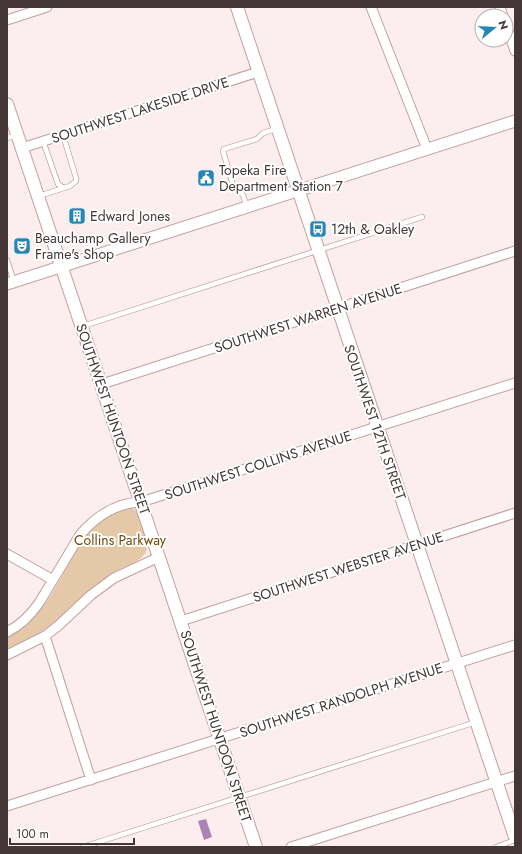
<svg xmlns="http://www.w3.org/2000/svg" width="522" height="854" font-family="Jost,sans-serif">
	<rect width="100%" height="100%" fill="#fceeee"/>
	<!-- green -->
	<path fill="#e5c8a8" d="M129,507C137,509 139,515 141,523C144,532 150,542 146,552C140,563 123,566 113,573C90,587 73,608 52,624C39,635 22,642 7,649V637C46,617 56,583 78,548C83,541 87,532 94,525C103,517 118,511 129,507Z"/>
	<!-- water -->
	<path fill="#aa84b6" d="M206,819L212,837L204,840L198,821Z"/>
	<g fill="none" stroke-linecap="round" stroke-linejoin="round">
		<defs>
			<path id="service" d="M7,138L17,135
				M43,141L58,184L64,188L70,186L76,181V178L63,135
				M39,196L64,188
				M247,207L243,195L233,185L223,151L224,149L257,139L263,133L276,129
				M7,260L14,282
				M83,326L422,217
				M83,847L476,722
				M496,847L515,840"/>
			<path id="minor" d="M371,7L427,149
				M500,7L503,16
				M7,20L47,7
				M506,24L515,51
				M22,148L258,72
				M102,384L515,251
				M7,554L53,580
				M181,621L515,513
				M7,632C21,625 30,616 39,603L80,535C95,517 116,503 141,502L515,383
				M45,636L91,780
				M7,655L45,636L58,626L91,595L114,578L159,557
				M7,806L515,645
				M291,847L515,776"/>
			<path id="tertiary" d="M7,284L515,121"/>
			<path id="secondary" d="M237,7L515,837
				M7,104L256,847"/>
		</defs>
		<!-- service casing -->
		<use href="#service" stroke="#c19fa1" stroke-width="6"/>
		<!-- minor casing -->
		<use href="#minor" stroke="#c19fa1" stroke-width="11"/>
		<!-- tertiary casing -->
		<use href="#tertiary" stroke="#c19fa1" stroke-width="13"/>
		<!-- secondary casing -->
		<use href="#secondary" stroke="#c19fa1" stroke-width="14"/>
		<!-- service -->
		<use href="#service" stroke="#fff" stroke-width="4.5"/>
		<!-- minor -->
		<use href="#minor" stroke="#fff" stroke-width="9"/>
		<!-- tertiary -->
		<use href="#tertiary" stroke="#fff" stroke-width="11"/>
		<!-- secondary -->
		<use href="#secondary" stroke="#fff" stroke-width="12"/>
	</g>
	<!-- icons -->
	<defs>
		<symbol id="civic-square" viewBox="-11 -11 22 22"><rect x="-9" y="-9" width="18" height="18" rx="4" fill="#2686b1" stroke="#fff"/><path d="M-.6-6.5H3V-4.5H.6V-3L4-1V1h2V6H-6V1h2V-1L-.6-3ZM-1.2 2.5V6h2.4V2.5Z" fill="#fff"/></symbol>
		<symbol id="building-square" viewBox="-11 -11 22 22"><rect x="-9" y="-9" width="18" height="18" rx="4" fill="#2686b1" stroke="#fff"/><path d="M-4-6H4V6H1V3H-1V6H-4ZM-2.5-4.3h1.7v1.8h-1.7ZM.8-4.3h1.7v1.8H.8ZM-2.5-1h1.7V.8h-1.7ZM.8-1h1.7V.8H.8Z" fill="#fff"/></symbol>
		<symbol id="bus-square" viewBox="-11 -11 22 22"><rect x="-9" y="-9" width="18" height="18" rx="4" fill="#2686b1" stroke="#fff"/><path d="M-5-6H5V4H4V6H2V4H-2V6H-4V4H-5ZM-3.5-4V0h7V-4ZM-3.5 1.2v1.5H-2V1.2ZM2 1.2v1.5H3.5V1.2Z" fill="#fff"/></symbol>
		<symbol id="theatre-square" viewBox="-11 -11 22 22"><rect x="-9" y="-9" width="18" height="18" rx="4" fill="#2686b1" stroke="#fff"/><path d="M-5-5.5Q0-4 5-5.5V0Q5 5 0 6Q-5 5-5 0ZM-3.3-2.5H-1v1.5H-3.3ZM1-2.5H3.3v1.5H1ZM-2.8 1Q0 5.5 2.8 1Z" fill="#fff"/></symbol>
	</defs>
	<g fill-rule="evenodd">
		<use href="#civic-square" x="196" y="168" width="20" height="20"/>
		<use href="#building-square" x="67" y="206" width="20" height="20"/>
		<use href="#bus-square" x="308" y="219" width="20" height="20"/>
		<use href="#theatre-square" x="12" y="236" width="20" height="20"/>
	</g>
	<g text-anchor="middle" stroke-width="4" stroke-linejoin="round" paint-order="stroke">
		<!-- street labels -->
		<g font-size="14" fill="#453738" stroke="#fff">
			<text transform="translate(140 110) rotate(-18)" y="5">SOUTHWEST LAKESIDE DRIVE</text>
			<text transform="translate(308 318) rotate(-18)" y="5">SOUTHWEST WARREN AVENUE</text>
			<text transform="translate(113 419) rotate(71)" y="5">SOUTHWEST HUNTOON STREET</text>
			<text transform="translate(375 422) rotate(71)" y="5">SOUTHWEST 12TH STREET</text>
			<text transform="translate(258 465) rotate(-18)" y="5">SOUTHWEST COLLINS AVENUE</text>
			<text transform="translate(348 567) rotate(-18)" y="5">SOUTHWEST WEBSTER AVENUE</text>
			<text transform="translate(341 700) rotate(-18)" y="5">SOUTHWEST RANDOLPH AVENUE</text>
			<text transform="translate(216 726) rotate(72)" y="5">SOUTHWEST HUNTOON STREET</text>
		</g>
		<!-- poi labels -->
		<g font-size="14" fill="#453738" stroke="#fff" text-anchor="start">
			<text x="219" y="175">Topeka Fire<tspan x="219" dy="16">Department Station 7</tspan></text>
			<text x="90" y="221">Edward Jones</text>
			<text x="331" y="234">12th &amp; Oakley</text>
			<text x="35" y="243">Beauchamp Gallery<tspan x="35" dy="16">Frame's Shop</tspan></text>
		</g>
		<!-- park labels -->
		<g font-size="14" fill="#754a0a" stroke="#fff">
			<text x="120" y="545">Collins Parkway</text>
		</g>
	</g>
	<!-- border -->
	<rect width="522" height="854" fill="none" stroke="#453738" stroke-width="16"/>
	<!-- north arrow -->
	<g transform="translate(494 28) rotate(72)"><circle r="19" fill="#ffffff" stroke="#b5afaf"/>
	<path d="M0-3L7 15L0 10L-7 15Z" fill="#2686b1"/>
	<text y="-6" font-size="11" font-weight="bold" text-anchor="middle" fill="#453738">N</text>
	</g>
	<!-- scale -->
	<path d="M10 838v6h124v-6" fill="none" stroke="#453738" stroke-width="2"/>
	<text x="16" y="838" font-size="12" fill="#453738" stroke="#ffffff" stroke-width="3" paint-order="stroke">100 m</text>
</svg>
